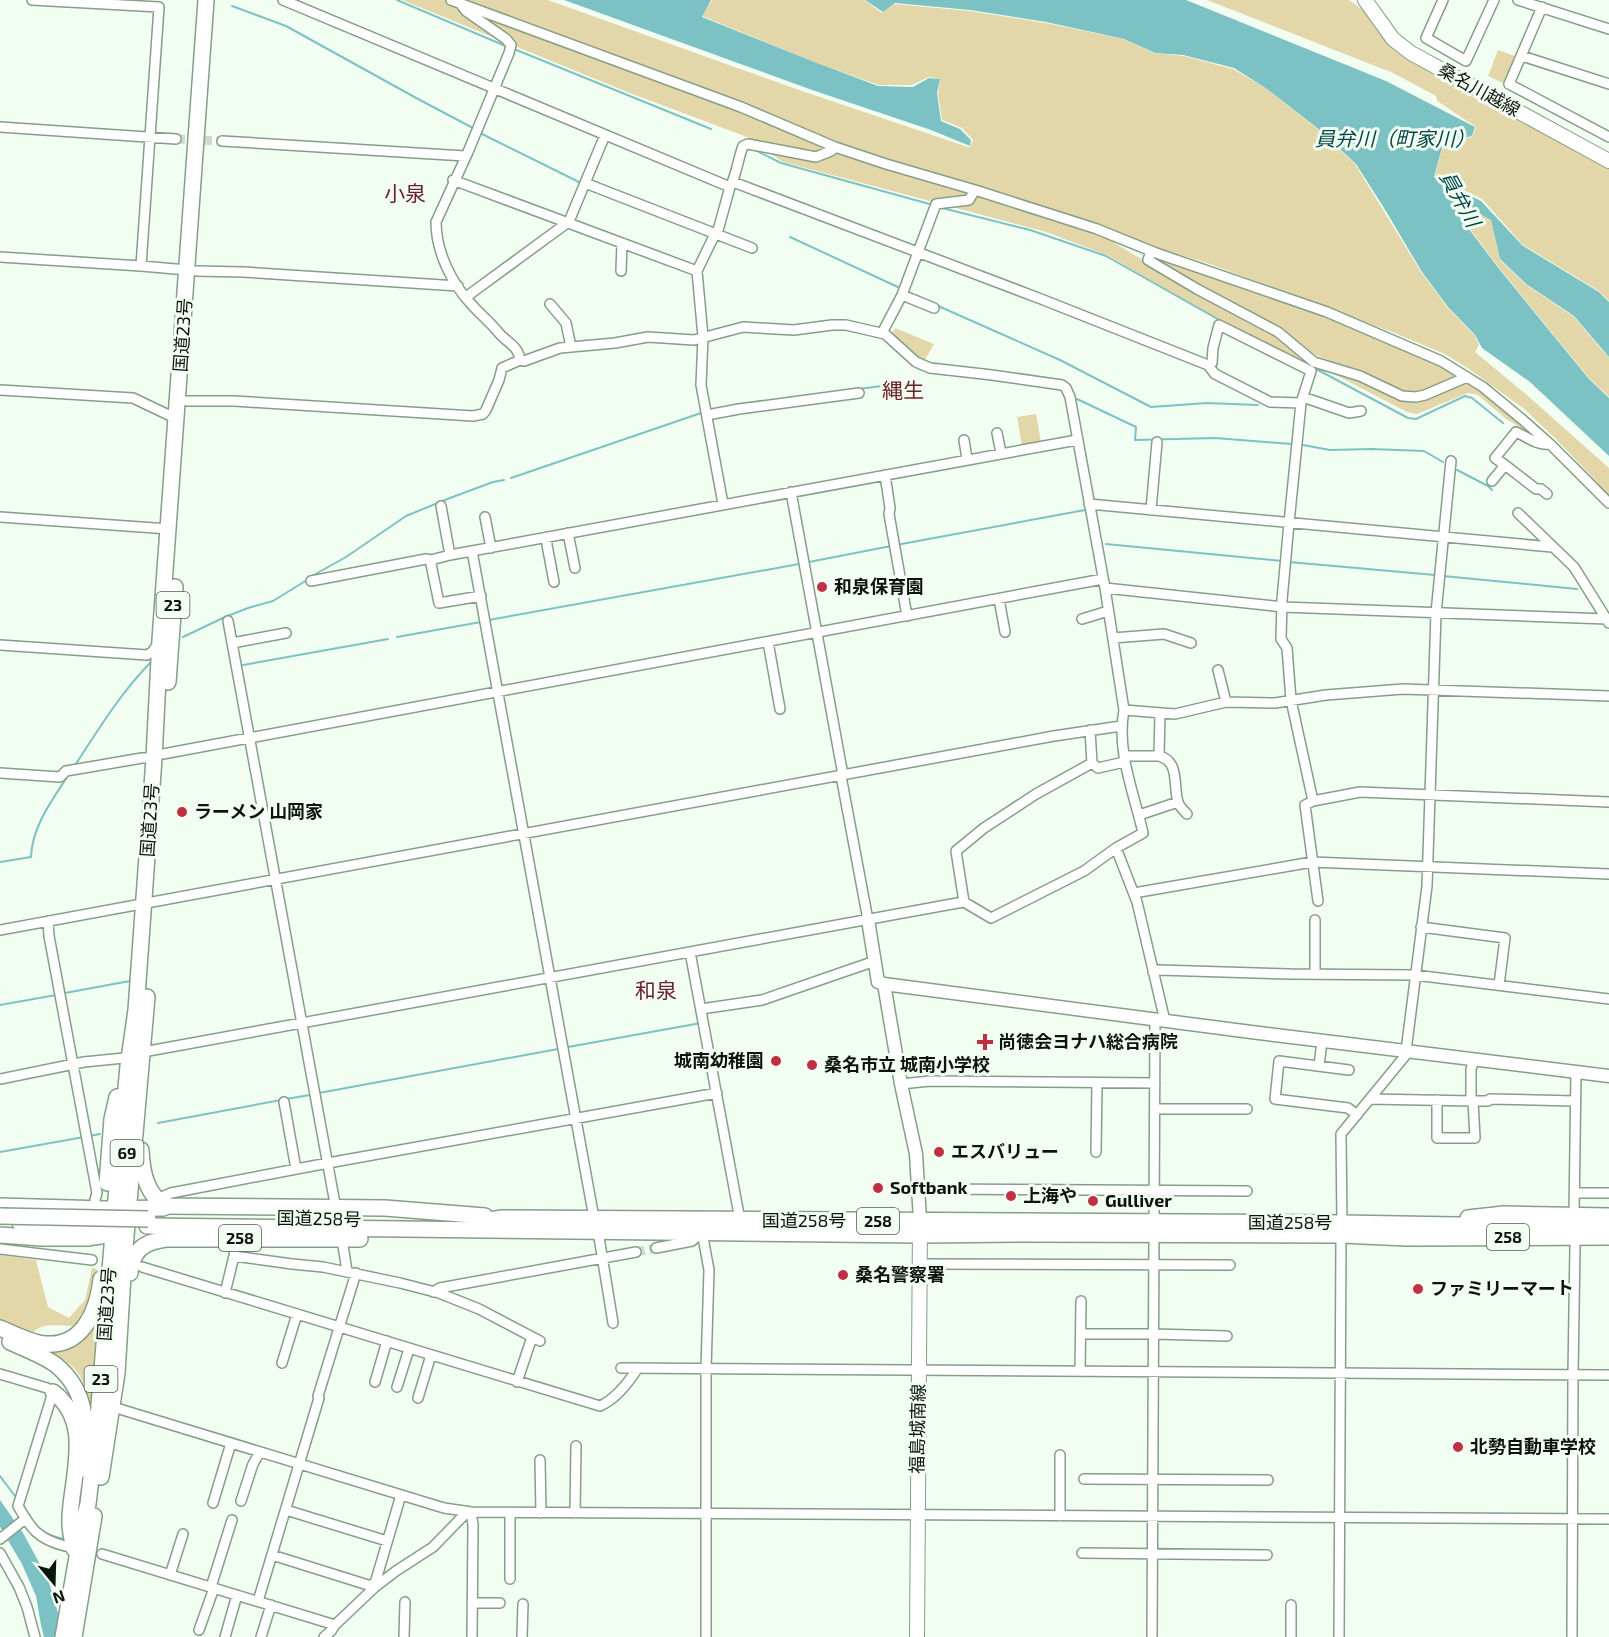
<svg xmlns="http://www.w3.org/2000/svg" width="1609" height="1637" font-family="'Exo 2','Noto Sans JP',sans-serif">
	<rect width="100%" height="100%" fill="#f3fef3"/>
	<!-- green -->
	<path fill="#e3d7a9" d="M402,0H548L802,91L968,147H970L973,140L962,128L942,120L938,94L940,79L929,77L912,85H878L812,61L702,16L712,0H864L882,13L894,4L970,11L1046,23L1123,39L1154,53L1184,56L1233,69L1267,89L1316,128L1355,164L1421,272L1447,307L1475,336L1479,345L1475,352L1528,396L1609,468V495L1555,438L1523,408L1469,369L1445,354L1392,332L1210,264L1157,248L1088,221L960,180L959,187L1108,239L1156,268L1267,329L1306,356L1311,364L1220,321L1107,255L1046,232L783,162L747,137L627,92Z
		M1207,0H1349L1363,10L1388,39L1433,71L1609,168V301L1599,291L1523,245L1482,199L1435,176L1443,144L1472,137L1476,127L1437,101L1436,96L1393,73Z
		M1498,50L1518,57L1505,84L1488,76Z
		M1457,200L1491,220L1500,260L1525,284L1574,317L1603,351L1609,357V397L1589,378L1500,269L1457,212Z
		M1152,254L1323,314L1440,364L1454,373L1451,380L1419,393L1411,394L1398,389L1362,371L1317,356L1278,328L1151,259Z
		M895,328L934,344L924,362L918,359L892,334Z
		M1328,371L1357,376L1385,392L1407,401H1418L1467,382L1474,385L1541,439L1506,419L1478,395L1468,393L1417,414L1407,412Z
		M1036,414L1041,442L1022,446L1017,417Z
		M0,1255L36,1260L48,1307L69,1318L85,1300L92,1268L97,1269L93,1298L82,1317L73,1326C59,1326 41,1322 32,1334L0,1319Z
		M100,1317L91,1413C86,1373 74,1362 38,1347C70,1343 81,1347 100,1317Z"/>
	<!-- water -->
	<path fill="#7cc2c4" d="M564,0H711L702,17L812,61L878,86L913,87L929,78L940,79L937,93L941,121L960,129L971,140L970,146L931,130L812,90Z
		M865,0H1186L1386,81L1475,127L1472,136L1443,144L1434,177L1481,201L1523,246L1599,292L1609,302V357L1574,316L1526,284L1500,259L1491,220L1456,201V212L1500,270L1589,379L1609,398V456L1530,382L1482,348L1475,335L1448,307L1422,272L1384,208L1356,164L1317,128L1267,89L1234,68L1183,55L1155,53L1124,39L1046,22L970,10L895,3L883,12Z
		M0,1500L23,1533L48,1579L65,1637H44L41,1625L36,1596L22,1564L0,1527Z"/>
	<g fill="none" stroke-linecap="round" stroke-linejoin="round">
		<!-- stream -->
		<path stroke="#7cc2c4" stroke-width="2" d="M397,0L508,47
			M232,6L286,26L418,99L473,128
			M514,49L711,129
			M480,133L581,183
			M753,149L781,163L933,205
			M942,208L1030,230L1106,256L1221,321
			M790,237L900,288
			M907,292L920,297
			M936,305L1060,360L1151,407L1207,403L1258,405
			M1318,370L1408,418L1416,419L1465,396L1472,398L1503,423
			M859,389L889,385
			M1077,399L1136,427L1135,440L1215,438L1291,444
			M1303,445L1330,450L1371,449L1424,451L1443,462
			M1457,470L1488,486L1492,490
			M511,478L701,413
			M1106,544L1282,561
			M896,545L1085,510
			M809,562L891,546
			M1289,562L1435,575
			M312,576L346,557L406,516L450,498L493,482L504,480
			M1443,576L1577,589
			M489,620L799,564
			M183,637L225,617L248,608L273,601L307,580
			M397,637L481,622
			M243,665L388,639
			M74,767C98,730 121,692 152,661
			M0,862L31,857C32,826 53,799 69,774
			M65,993L130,981
			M0,1005L56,995
			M568,1047L701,1023
			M319,1093L558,1049
			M286,1099L310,1095
			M158,1123L281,1100
			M89,1136L100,1134
			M0,1152L84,1137
			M0,1476L15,1496
			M44,1533L56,1537L64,1539"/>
		<!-- minor-tunnel -->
		<path stroke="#d0dbd0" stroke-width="9" stroke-dasharray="9 4.5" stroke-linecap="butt" d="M176,139L222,141
			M636,1252L656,1248"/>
		<defs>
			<path id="minor" d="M32,0L159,7L141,266
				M283,0L730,187
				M451,0L741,107L835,147L886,164L975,190L1097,229L1156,253L1327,312L1441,361L1483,387L1523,420L1550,444L1609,503
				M1443,0L1426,38L1466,61L1494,0
				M1518,0L1609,29
				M1542,7L1509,84L1609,137
				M1522,56L1609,84
				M0,127L176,139
				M222,141L465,156
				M453,180L697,271
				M733,182L1041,299L1208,365L1215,374L1270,402L1301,403L1311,371L1219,325L1213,348L1212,363L1208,365
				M585,183L752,248
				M1151,251L1148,260L1197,289L1278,332L1314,362L1360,376L1402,396L1416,397L1425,395L1467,377
				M0,257L141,266L187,270
				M196,271L243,272L458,286
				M621,271L622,243
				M902,295L934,308
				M466,297L567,223L570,219L605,135
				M550,304L566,323L571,347
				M882,333L902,295L936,204L969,200L975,190
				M0,390L133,398L177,419
				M1303,397L1349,413L1361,411
				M187,401H234L473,416L483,414L486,410L499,380L502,368L520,360C518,345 507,343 498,332C490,322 481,315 472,305C452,284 436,252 436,222L468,152L509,53L511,45L506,39L466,11L462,6
				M1301,403L1289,523L1282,600L1281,639L1287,648L1291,700L1313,801
				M707,415L739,409L859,393
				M997,433L1001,453
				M964,440L967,459
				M1505,465L1536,489H1541L1547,494
				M885,475L890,508L889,514L907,616
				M1492,481L1505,465L1495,458L1516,432C1527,437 1538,446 1550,444
				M791,492L843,775
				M723,504L701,385L703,337L697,271L713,238L717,234L730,187C736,177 738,159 743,146L748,144L816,157L831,151L835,147
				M1089,504L1552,547
				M441,506L450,555
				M1151,510L1157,442
				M1518,513L1574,567L1609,623
				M0,517L169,529
				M485,517L491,548
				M568,533L575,568
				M547,537V545L554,582
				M472,551L594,1218
				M431,560V564L439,603L481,596
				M311,581L426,559L431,560L450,555L1077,440
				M1105,588L1283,607L1607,619
				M999,599L1005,632
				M1082,619L1108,611
				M228,621L336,1209
				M1113,638L1164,634L1191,643
				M768,642L780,709
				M232,643L286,633
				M0,645L147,655L152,652L157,645
				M1218,670L1226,702
				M1124,710L1175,714L1226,702L1275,703L1326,695L1403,689L1609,696
				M1160,714L1159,756C1180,761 1173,786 1178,802C1179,806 1184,811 1187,814
				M1090,730L1092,763L1098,768L1124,762
				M163,754L1103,579
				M1124,756H1159
				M0,773L60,777L66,771L142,758H154
				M841,776L868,920
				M1139,815L1178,802
				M1116,848L1137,902L1165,1021
				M1134,893L1312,862L1609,874
				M1318,901L1305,805L1313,801L1360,792L1609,802
				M964,902L956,851L984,828L1036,794L1092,763
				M48,921L49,936L97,1193L95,1200
				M1421,927L1505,938L1499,985
				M0,930L1054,736L1121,726
				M690,952L740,1220
				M1153,972L1159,970L1290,974L1415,975L1609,999
				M1315,974V920
				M701,1009L762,1000L875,961
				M143,1052L952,904L964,902L991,918L1084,871L1116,848L1143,833C1134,793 1116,751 1124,710L1105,588L1070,397L1066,388L1062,385L992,375L930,368L916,362L885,334L846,325H832L794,330L743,327L694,340L648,337L615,343L560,348L524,361L520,360
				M1319,1066L1322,1041
				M1349,1070L1279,1061L1275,1099L1348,1108L1357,1115
				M0,1079L84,1062L124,1058L128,1066
				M901,1084L930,1081L1155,1083
				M1370,1099L1473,1101H1488L1490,1099L1575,1101
				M1437,1100V1138H1475L1473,1101
				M1471,1101V1069L1474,1060
				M284,1102L296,1169
				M1155,1109H1247
				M1096,1152L1097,1083
				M919,1189L1247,1191
				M1574,1193H1609
				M157,1199L171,1193L328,1163L717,1093
				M1574,1215L1576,1072
				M1154,1222L1155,1019
				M1342,1223L1341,1134L1405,1056L1406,1051L1427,886L1436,613L1451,461
				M598,1231L613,1323
				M702,1232L709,1270L706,1369V1637
				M342,1239L347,1271
				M656,1248L692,1241L702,1232
				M0,1249L92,1260
				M234,1256L292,1264L323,1267L400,1283L439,1293L479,1309L540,1341
				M920,1264L1230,1265
				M142,1267L600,1406C616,1399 628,1383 638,1368
				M433,1292L440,1288L636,1252
				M225,1293L234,1256L237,1235
				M1081,1334H1154L1227,1336
				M282,1363L297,1314
				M621,1368L1609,1375
				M1080,1371L1081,1301
				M0,1374L47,1388L53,1392L18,1506C31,1529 38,1539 65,1546
				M375,1382L387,1341
				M517,1382L532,1337
				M397,1387L409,1349
				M418,1398L431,1355
				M113,1407L444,1508L471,1512L1609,1519
				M540,1460L541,1513
				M1084,1479L1268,1480
				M241,1501L253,1464L260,1452
				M213,1503L231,1443
				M286,1510L387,1541
				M471,1512L473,1525L472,1637
				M575,1513L576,1446
				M1060,1516V1455
				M0,1539L25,1519
				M0,1553L19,1587L27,1607L35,1637
				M1082,1553L1267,1555
				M102,1554L335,1625
				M272,1555L368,1585H373L375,1587
				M170,1575L183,1534
				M510,1579V1513
				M373,1585L376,1580L401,1495
				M211,1587L232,1520
				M258,1601L319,1398L318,1396L356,1273
				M472,1603H500
				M1291,1605V1637
				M199,1630L214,1588
				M225,1637L237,1595
				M261,1637L271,1605
				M324,1637L331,1631L335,1625L375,1587L396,1571L433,1547L467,1512
				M404,1637L405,1602
				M522,1637L523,1604
				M1152,1637L1154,1234
				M1339,1637L1341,1235
				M1572,1637L1573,1375L1575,1246"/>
			<path id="tertiary" d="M868,920L878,982L884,984L901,1084L916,1154L920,1220
				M884,984L1251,1032L1609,1076"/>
			<path id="secondary" d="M1365,0L1393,39L1411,53L1609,161
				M917,1637L920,1225"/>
			<path id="primary" d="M0,1206L106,1209L163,1208L168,1206
				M20,1223C42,1224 100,1221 114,1235
				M0,1235L41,1238H87L113,1234L120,1225"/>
			<path id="trunk" d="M168,682L175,587
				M141,1150C142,1171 146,1197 168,1206L385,1208L485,1216
				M107,1183L112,1119L117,1097
				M1468,1218L1504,1214L1609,1216
				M475,1220H490L502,1218L1342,1223L1514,1226H1609
				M147,1226L920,1235L1025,1234L1341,1235L1407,1238L1609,1237
				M130,1273C133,1249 144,1242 166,1239H360
				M0,1328C12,1333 25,1340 39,1343C81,1351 97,1313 101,1279
				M10,1342C23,1348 46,1357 56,1365C91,1394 85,1429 83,1469
				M53,1392C93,1422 72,1475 70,1517C69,1528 72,1539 74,1549
				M101,1477L117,1373L124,1259L147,997
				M63,1637L83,1523L88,1504L98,1418L115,1209L128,1066L136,1010L154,758L160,640L206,0
				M74,1637L94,1516"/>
		</defs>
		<!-- minor casing -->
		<use href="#minor" stroke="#849f86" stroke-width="12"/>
		<!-- tertiary casing -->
		<use href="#tertiary" stroke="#849f86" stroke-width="15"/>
		<!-- secondary casing -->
		<use href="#secondary" stroke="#849f86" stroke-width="16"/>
		<!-- primary casing -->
		<use href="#primary" stroke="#849f86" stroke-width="18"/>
		<!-- trunk casing -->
		<use href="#trunk" stroke="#849f86" stroke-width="18"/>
		<!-- minor -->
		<use href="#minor" stroke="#fff" stroke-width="9"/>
		<!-- tertiary -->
		<use href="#tertiary" stroke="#fff" stroke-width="12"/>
		<!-- secondary -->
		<use href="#secondary" stroke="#fff" stroke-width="14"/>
		<!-- primary -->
		<use href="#primary" stroke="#fff" stroke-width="15"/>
		<!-- trunk -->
		<use href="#trunk" stroke="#fff" stroke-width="15"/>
		<defs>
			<path id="trunk-bridge" d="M0,1216L148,1219"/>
		</defs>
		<!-- trunk-bridge casing -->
		<use href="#trunk-bridge" stroke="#849f86" stroke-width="18" stroke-linecap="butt"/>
		<!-- trunk-bridge -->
		<use href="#trunk-bridge" stroke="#fff" stroke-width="15"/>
	</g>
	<!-- markers -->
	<g fill="#c03044" stroke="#f3fef3" stroke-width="2">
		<circle cx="822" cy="587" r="6"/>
		<circle cx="182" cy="812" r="6"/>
		<path d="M982 1033h6v6h6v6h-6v6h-6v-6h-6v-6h6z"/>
		<circle cx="776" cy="1061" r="6"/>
		<circle cx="812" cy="1065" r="6"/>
		<circle cx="939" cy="1152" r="6"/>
		<circle cx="878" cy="1188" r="6"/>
		<circle cx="1011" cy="1196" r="6"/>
		<circle cx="1093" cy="1201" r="6"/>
		<circle cx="843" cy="1275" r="6"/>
		<circle cx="1418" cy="1289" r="6"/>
		<circle cx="1458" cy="1447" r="6"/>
	</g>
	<g text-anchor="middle" stroke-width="6" stroke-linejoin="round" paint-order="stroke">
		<!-- shield labels -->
		<g fill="#f3fef3" stroke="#515b51" stroke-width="1.5">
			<rect x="156.5" y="592" width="33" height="26" rx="4.5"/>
			<rect x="110.5" y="1140" width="33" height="26" rx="4.5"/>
			<rect x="857" y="1208" width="42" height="26" rx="4.5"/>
			<rect x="1487" y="1224" width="42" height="26" rx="4.5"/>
			<rect x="219" y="1225" width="42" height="26" rx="4.5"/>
			<rect x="84.5" y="1366" width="33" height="26" rx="4.5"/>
		</g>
		<g font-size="16" font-weight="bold" fill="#0b150c">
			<text x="173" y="611">23</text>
			<text x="127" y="1159">69</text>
			<text x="878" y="1227">258</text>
			<text x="1508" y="1243">258</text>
			<text x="240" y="1244">258</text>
			<text x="101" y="1385">23</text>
		</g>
		<!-- street labels -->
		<g font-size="18" fill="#0b150c" stroke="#f3fef3">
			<text transform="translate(1479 90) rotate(29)" y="6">桑名川越線</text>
			<text transform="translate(183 335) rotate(-86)" y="6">国道23号</text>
			<text transform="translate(150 820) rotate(-86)" y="6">国道23号</text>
			<text transform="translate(319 1219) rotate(1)" y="6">国道258号</text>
			<text x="804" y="1227">国道258号</text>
			<text x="1290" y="1229">国道258号</text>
			<text transform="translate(107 1304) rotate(-86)" y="6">国道23号</text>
			<text transform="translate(918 1429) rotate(-89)" y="6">福島城南線</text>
		</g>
		<!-- poi labels -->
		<g font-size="18" font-weight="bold" fill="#0b150c" stroke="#f3fef3" text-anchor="start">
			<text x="834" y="593">和泉保育園</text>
			<text x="194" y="818">ラーメン 山岡家</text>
			<text x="998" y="1048">尚徳会ヨナハ総合病院</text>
			<text x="764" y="1067" text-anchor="end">城南幼稚園</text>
			<text x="824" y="1071">桑名市立 城南小学校</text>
			<text x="951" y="1158">エスバリュー</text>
			<text x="890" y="1194">Softbank</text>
			<text x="1023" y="1202">上海や</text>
			<text x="1105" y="1207">Gulliver</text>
			<text x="855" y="1281">桑名警察署</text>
			<text x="1430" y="1295">ファミリーマート</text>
			<text x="1470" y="1453">北勢自動車学校</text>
		</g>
		<!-- water labels -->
		<g font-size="20" font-style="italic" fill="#004446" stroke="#f3fef3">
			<text x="1395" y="146">員弁川（町家川）</text>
			<text transform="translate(1460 199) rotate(61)" y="7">員弁川</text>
		</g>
		<!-- quarter labels -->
		<g font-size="21" fill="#69232a" stroke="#f3fef3">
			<text x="405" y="201">小泉</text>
			<text x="903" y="398">縄生</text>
			<text x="656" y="998">和泉</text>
		</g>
	</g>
	<!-- north arrow -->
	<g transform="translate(54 1583) rotate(161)" stroke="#f3fef3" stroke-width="4.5" paint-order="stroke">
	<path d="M0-4.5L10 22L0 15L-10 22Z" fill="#0b150c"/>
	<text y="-9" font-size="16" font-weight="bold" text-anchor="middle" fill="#0b150c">N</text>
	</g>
</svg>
